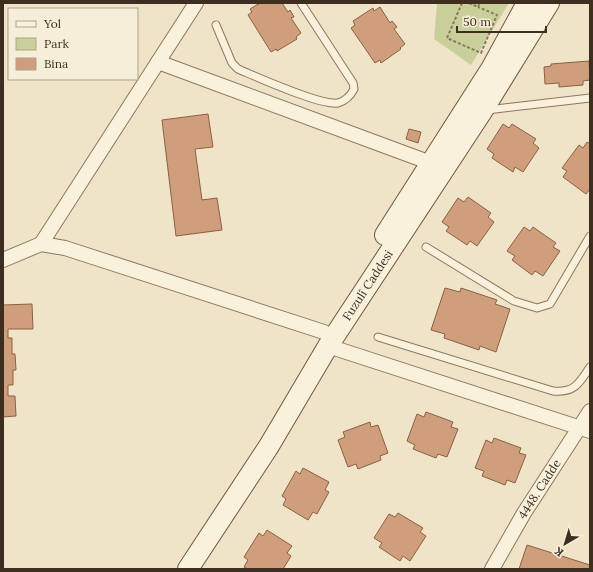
<svg xmlns="http://www.w3.org/2000/svg" width="593" height="572" font-family="Lora,serif">
	<rect width="100%" height="100%" fill="#f0e4c8"/>
	<!-- green -->
	<path fill="#c9cf9b" d="M437,3H509L471,65L434,39Z"/>
	<!-- building -->
	<path fill="#cf9f7d" stroke="#8d5f41" d="M260,3H282L288,12L290,10L294,17L291,18L301,33L296,37L297,39L277,51L276,49L271,52L248,15L252,12L250,9Z
		M380,7L390,23L392,21L397,27L394,29L405,44L400,48L401,49L381,63L380,60L375,63L351,28L355,25L353,21L373,8L374,11Z
		M589,61L590,80L583,81V85L559,87V83L545,84L544,67L551,66V64Z
		M208,114L213,147L195,149L202,200L217,198L222,230L176,236L162,120Z
		M503,124L509,128L512,124L536,139L533,143L539,148L523,172L515,167L513,172L492,158L494,154L487,149Z
		M409,129L421,132L418,143L406,139Z
		M587,142L590,144V189L586,194L563,177L567,171L562,168L579,145L583,148Z
		M468,197L491,213L488,217L494,222L477,246L470,241L467,245L446,231L449,227L442,222L458,198L464,202Z
		M524,227L530,231L533,227L556,243L553,247L560,251L543,276L535,271L532,275L512,260L515,256L507,251Z
		M445,288L460,292L461,288L497,300L495,304L510,309L496,352L480,346L479,350L444,338L445,334L431,330Z
		M32,304L33,329H8V338H12V354H15L16,370H13V385H8V396H15L16,416L3,417V305Z
		M426,412L453,422L451,427L458,429L447,457L438,454L436,458L413,449L415,445L407,441L417,414L424,417Z
		M370,422L371,427L378,425L388,453L380,456L381,460L358,469L356,464L348,467L338,440L345,437L343,432Z
		M494,438L521,448L519,453L526,455L515,483L507,480L505,485L482,476L484,471L475,468L486,440L492,443Z
		M303,468L329,482L325,490L329,492L317,514L313,512L308,520L283,505L286,499L282,496L296,471L300,474Z
		M398,513L423,528L420,532L426,536L410,561L403,556L400,561L379,547L382,543L374,538L389,514L395,517Z
		M267,530L292,546L287,553L291,556L283,569H248L244,567L248,560L244,557L259,533L263,536Z
		M527,545L590,565V569H519Z"/>
	<g fill="none" stroke-linecap="round" stroke-linejoin="round">
		<defs>
			<path id="lane" d="M216,25L232,63L238,69C257,77 321,106 338,103C345,101 351,95 354,89L353,83L301,3
				M487,110L590,98
				M426,247L514,301L537,308L550,304L590,236
				M378,337L553,391C574,393 579,384 590,367"/>
			<g id="street">
				<path d="M196,3L158,62L431,163"/>
				<path d="M41,244L158,62"/>
				<path d="M3,260L41,244L65,248L324,332"/>
				<path d="M328,346L590,431"/>
				<path id="s1" d="M492,569L524,513L590,411"/>
			</g>
			<g id="secondary">
				<path d="M385,235L491,69L527,3"/>
				<path id="s2" d="M188,569L269,446L328,346L483,110L549,3"/>
			</g>
		</defs>
		<!-- lane casing -->
		<use href="#lane" stroke="#8d765c" stroke-width="9"/>
		<!-- street casing -->
		<use href="#street" stroke="#8d765c" stroke-width="16"/>
		<!-- secondary casing -->
		<use href="#secondary" stroke="#6f573f" stroke-width="22"/>
		<!-- path -->
		<path stroke="#8d765c" stroke-width="2" stroke-dasharray="3 2" stroke-linecap="butt" d="M462,3L447,38L481,53L497,15L478,7
			M469,3L478,7L480,3"/>
		<!-- lane -->
		<use href="#lane" stroke="#faf1dc" stroke-width="7"/>
		<!-- street -->
		<use href="#street" stroke="#faf1dc" stroke-width="14"/>
		<!-- secondary -->
		<use href="#secondary" stroke="#faf1dc" stroke-width="20"/>
	</g>
	<g text-anchor="middle" stroke-width="3" stroke-linejoin="round" paint-order="stroke">
		<!-- street labels -->
		<g font-size="12" fill="#3d2e20" stroke="#f7eed8">
			<text dy="4" stroke="none"><textPath href="#s2" startOffset="336">Fuzulî Caddesi</textPath></text>
			<text dy="4" stroke="none"><textPath href="#s1" startOffset="93">4448. Cadde</textPath></text>
		</g>
	</g>
	<!-- border -->
	<rect width="593" height="572" fill="none" stroke="#3d2e20" stroke-width="8"/>
	<!-- legend -->
	<rect x="8" y="8" width="130" height="72" fill="#f7eed8" stroke="#ada18e"/>
	<rect x="16" y="21" width="20" height="6" fill="#faf1dc" stroke="#ada18e"/>
	<text x="44" y="28" font-size="12" fill="#3d2e20">Yol</text>
	<rect x="16" y="38" width="20" height="12" fill="#c9cf9b" stroke="#ada18e"/>
	<text x="44" y="48" font-size="12" fill="#3d2e20">Park</text>
	<rect x="16" y="58" width="20" height="12" fill="#cf9f7d" stroke="#ada18e"/>
	<text x="44" y="68" font-size="12" fill="#3d2e20">Bina</text>
	<!-- north arrow -->
	<g transform="translate(565 544) rotate(218)" stroke="#f7eed8" stroke-width="3" paint-order="stroke">
	<path d="M0-3L7 15L0 10L-7 15Z" fill="#3d2e20"/>
	<text y="-6" font-size="11" font-weight="bold" text-anchor="middle" fill="#3d2e20">K</text>
	</g>
	<!-- scale -->
	<path d="M457 26v6h89v-6" fill="none" stroke="#3d2e20" stroke-width="2"/>
	<text x="463" y="26" font-size="12" fill="#3d2e20" stroke="#f7eed8" stroke-width="3" paint-order="stroke">50 m</text>
</svg>
